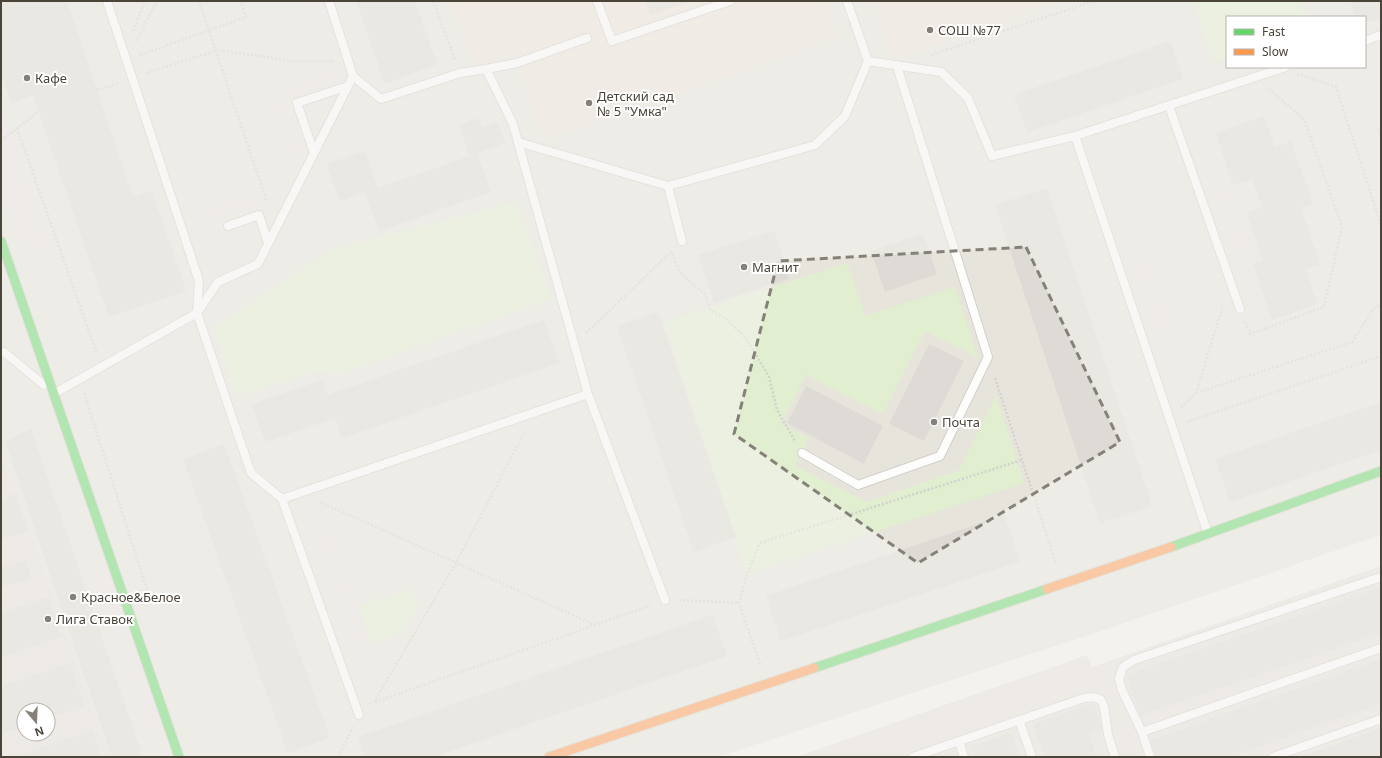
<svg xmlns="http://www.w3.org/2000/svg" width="1382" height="758" font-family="'Noto Sans',sans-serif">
	<rect width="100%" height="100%" fill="#f4f2ee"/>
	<!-- residential -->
	<path fill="#e7e4dc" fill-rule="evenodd" d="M1,1H1381V535L1104,630L718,757H1ZM1227,17H1365V67H1227ZM24,710H48V734H24Z"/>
	<!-- industrial -->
	<path fill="#e6e2de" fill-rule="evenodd" d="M1,448L108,757H1ZM24,710H48V734H24Z
		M1381,566V757H796L1087,655L1092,667Z"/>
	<!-- education -->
	<path fill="#eae5da" d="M449,1H825L837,38L544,139L514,55L476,67Z
		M873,1H1058L894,60Z"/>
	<!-- green -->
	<path fill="#e1eecf" d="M1193,1H1300L1306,17H1227V58L1214,62Z
		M516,202L551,299L342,373L314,372L236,396L214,327L332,249Z
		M847,263L865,316L955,287L978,357L925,331L883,414L806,375L781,424L809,438L795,466L867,502L959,470L996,395L1024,483L747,574L665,322Z
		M411,589L417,606L402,633L371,643L359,606Z"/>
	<!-- parking -->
	<path fill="#e6e3df" d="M114,1H129L132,7L117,12Z
		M307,1H324L330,18L314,23Z
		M337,65L342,79L291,98L286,85Z
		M286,101L305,152L292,157L272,106Z
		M1,103L52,249L25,258L1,190Z
		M1215,152L1250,249L1237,254L1202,157Z
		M193,165L205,201L191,206L179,169Z
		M257,193L260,204L206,219L202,208Z
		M1141,239L1177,340L1161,345L1126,244Z
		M323,508L382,683L369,688L309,512Z
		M107,568L165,734L150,740L92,573Z"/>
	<!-- building -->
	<path fill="#dedbd6" d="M1,1H67L133,197L152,191L186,291L109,317L33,95L11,103L1,73Z
		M356,1H415L437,64L385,84Z
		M646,1H690L650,15Z
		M1350,1H1381V18L1365,23V17H1356Z
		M1170,41L1183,79L1027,132L1014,95Z
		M1264,116L1275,147L1291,141L1313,204L1301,208L1320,265L1305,269L1317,304L1272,320L1253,263L1263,260L1247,213L1262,207L1252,179L1233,185L1216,133Z
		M479,118L482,127L497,122L505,143L477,153L491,192L379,231L365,192L340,201L327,164L365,151L378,188L470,156L459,125Z
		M1381,127V140L1376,129Z
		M1047,188L1152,506L1100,523L995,205Z
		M774,231L789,279L714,303L698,255Z
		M923,234L937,274L885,292L871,251Z
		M658,312L736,537L694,552L617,326Z
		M544,320L559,363L342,438L335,418L265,442L252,404L322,380L327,395Z
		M929,344L964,361L924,441L889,424Z
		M806,386L883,426L864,464L787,423Z
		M1381,402V450L1230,502L1215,459Z
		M31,429L142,755L135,757H112L5,441Z
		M224,444L330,738L288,753L183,459Z
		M1,460L5,473L1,474Z
		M15,494L28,531L1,540V499Z
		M1004,515L1020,561L781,641L766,596Z
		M25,560L31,578L1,588V567Z
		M1381,587V633L1140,716L1126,675Z
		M48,597L62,637L1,657V613Z
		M712,615L727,656L433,757H365L358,737Z
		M1381,659V704L1229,757H1156L1150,740Z
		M70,663L84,706L48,718V710H24V726L1,734V686Z
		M1094,703L1103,728L1088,733L1096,757H1044L1033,724Z
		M1381,728V757H1300Z
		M93,730L101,757H13Z
		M1011,732L1019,757H975L972,747Z"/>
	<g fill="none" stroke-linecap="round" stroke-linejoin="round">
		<defs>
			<path id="lane" d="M107,1L199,281L197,313L251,473L282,499L359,715
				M597,1L612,41L730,1
				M1365,41L1381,35
				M868,61L941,72L968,98L992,156L1075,136L1286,67
				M486,69L513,124L588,394
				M353,76L381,99L460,73L486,69L517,63L587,38
				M1169,106L1240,309
				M1075,136L1208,534
				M518,142L668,186
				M314,153L297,103L348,86
				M228,226L259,215L268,243
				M682,241L668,186L815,145L845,116L868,61L847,1
				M1,353L4,352L44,385
				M55,393L197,313L218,282L258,264L353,76L329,1
				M802,453L858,485L940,456L988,357L897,66
				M282,499L588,394L665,600
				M1019,720L1032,757
				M1142,732L1381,648
				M959,741L964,757
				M913,757L1084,698L1094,697L1101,700L1104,707L1108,735L1115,757
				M1150,757L1142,732L1122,690L1119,679L1123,667L1134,660L1381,577
				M1273,757L1381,719"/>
			<path id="fast" d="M1,241L179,757
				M1171,547L1381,471
				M814,668L1047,589"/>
			<path id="slow" d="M1047,589L1171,547
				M549,757L814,668"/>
		</defs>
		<!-- lane casing -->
		<use href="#lane" stroke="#d2d0cb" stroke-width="10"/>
		<!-- fast casing -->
		<use href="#fast" stroke="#d3cfc5" stroke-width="11"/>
		<!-- slow casing -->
		<use href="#slow" stroke="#d3cfc5" stroke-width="11"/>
		<!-- path -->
		<path stroke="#d3d2cc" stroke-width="2.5" stroke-dasharray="2 2" stroke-linecap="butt" d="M199,1L267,202
			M433,1L455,59
			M133,31L145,1
			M136,41L157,1
			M140,55L246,17L241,1
			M931,55L1094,1
			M147,73L218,50L294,61H333
			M1297,74L1336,87L1381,225
			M97,90L119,83
			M17,128L97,354
			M1,141L39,111
			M672,254L681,274L705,294L711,311L726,319L746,338L769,377L777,410L795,441
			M1245,322L1250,334L1324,307L1342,227L1304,119L1267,88
			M586,333L672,251
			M995,378L1056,563
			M84,393L149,596
			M1196,393L1352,342L1374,308L1381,305
			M1181,407L1196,393L1223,305
			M1187,422L1381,356
			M320,502L595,625L651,605
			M679,600L739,603
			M760,664L739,603L747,574L760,543L1022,460
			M375,702L595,625
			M370,704L374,702L456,563L524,433
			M338,757L353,727"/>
		<!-- lane -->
		<use href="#lane" stroke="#fdfdfc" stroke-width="8"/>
		<!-- fast -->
		<use href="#fast" stroke="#63d668" stroke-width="9"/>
		<!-- slow -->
		<use href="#slow" stroke="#ff974d" stroke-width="9"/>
	</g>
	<!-- marked area -->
	<path d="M0 0H1382V758H0ZM1026,247L1120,442L918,563L734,434L778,261Z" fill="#f4f2ee" fill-opacity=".55" fill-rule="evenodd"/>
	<path fill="none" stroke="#868178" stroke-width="3" stroke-dasharray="8 5" stroke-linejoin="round" d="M1026,247L1120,442L918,563L734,434L778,261Z"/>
	<!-- markers -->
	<g fill="#868178" stroke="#fff" stroke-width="1.5">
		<circle cx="930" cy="30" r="4"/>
		<circle cx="27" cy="78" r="4"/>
		<circle cx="589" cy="103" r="4"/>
		<circle cx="744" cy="267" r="4"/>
		<circle cx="934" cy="422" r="4"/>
		<circle cx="73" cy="597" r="4"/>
		<circle cx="48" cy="619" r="4"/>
	</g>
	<g text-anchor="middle" stroke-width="4" stroke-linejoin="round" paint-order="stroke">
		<!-- poi labels -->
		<g font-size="13" fill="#4b4439" stroke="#fff" text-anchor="start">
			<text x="938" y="35">СОШ №77</text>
			<text x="35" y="83">Кафе</text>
			<text x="597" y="101">Детский сад<tspan x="597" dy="15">№ 5 "Умка"</tspan></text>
			<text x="752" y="272">Магнит</text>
			<text x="942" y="427">Почта</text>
			<text x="81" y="602">Красное&amp;Белое</text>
			<text x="56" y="624">Лига Ставок</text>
		</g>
	</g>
	<!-- border -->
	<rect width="1382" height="758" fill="none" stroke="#4b4439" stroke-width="4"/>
	<!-- legend -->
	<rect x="1226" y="16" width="140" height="52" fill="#ffffff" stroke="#b7b4b0"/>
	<rect x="1234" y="29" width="20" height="6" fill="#63d668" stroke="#b7b4b0"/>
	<text x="1262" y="36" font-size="12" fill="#4b4439">Fast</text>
	<rect x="1234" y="49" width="20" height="6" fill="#ff974d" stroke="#b7b4b0"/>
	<text x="1262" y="56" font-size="12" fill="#4b4439">Slow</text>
	<!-- north arrow -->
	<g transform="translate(36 722) rotate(161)"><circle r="19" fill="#ffffff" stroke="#b7b4b0"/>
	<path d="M0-3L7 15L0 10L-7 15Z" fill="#868178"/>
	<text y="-6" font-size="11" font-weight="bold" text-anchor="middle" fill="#4b4439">N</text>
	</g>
</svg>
